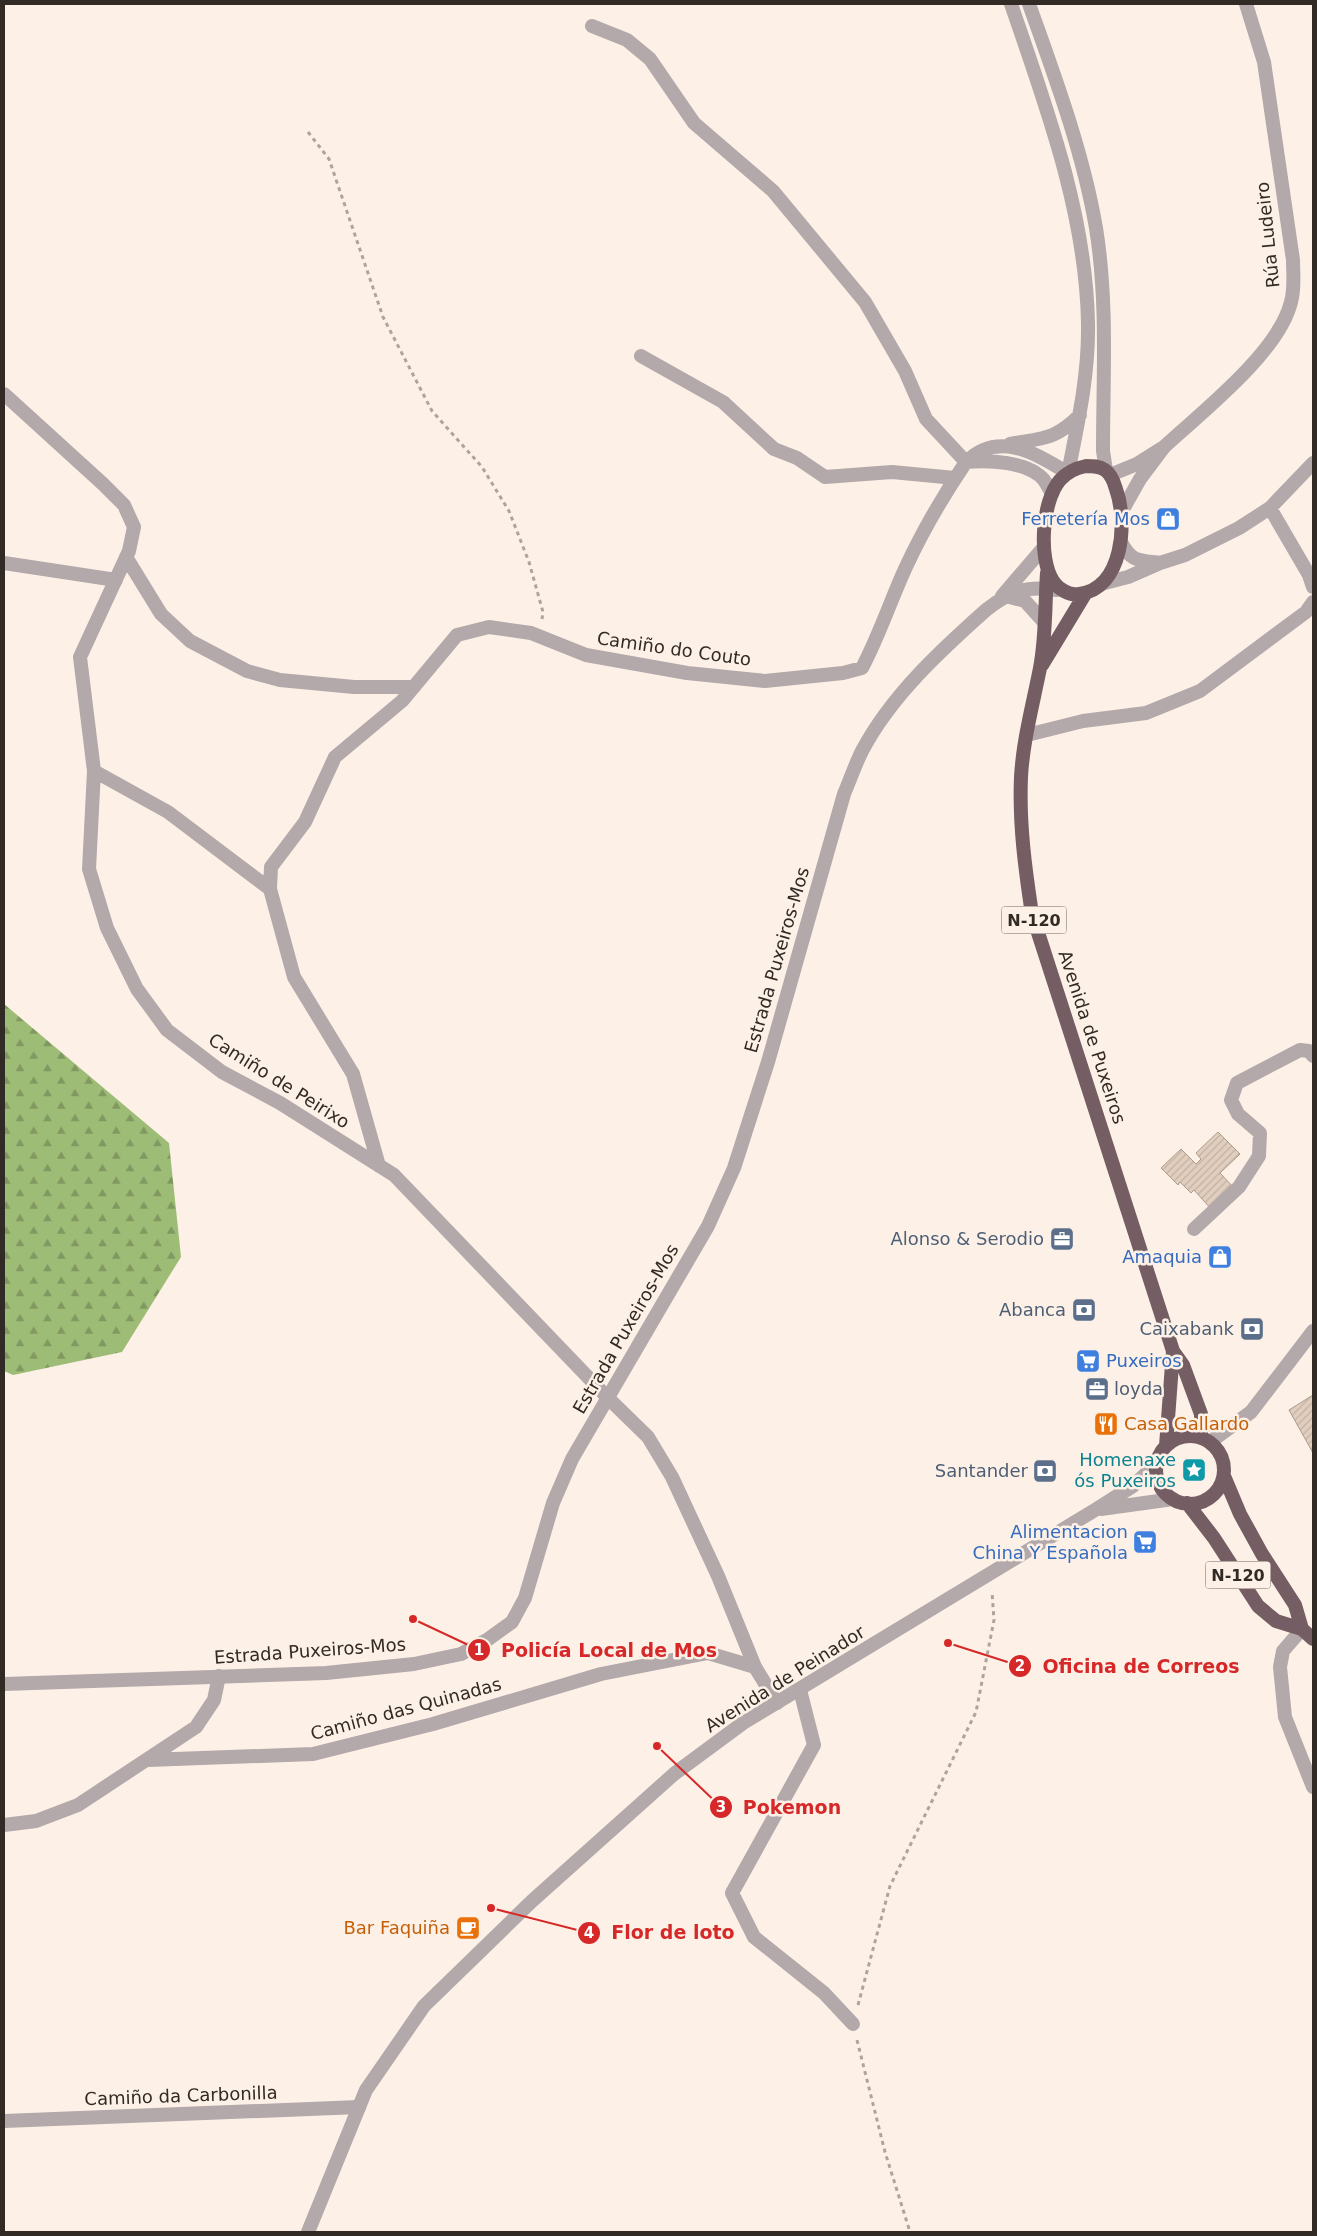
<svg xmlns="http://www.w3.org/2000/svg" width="1317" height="2236" font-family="'DejaVu Sans',sans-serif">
	<defs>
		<pattern id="forest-firs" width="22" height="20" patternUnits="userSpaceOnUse" patternTransform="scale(1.25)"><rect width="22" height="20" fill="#9dbc76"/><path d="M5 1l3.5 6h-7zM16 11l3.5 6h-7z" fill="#819961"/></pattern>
		<pattern id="building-hatch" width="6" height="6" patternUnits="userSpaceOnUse" patternTransform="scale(1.25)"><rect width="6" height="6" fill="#e1cebe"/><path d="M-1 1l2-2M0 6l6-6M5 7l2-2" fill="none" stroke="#c2b1a3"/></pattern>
	</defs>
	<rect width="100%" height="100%" fill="#fdf1e7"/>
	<!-- forest -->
	<path fill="url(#forest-firs)" d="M4,1004L169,1143L181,1257L122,1352L13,1375L4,1371Z"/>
	<!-- building -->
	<path fill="url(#building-hatch)" stroke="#ac9a8a" d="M1218,1132L1240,1154L1220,1173L1234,1188L1212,1210L1194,1190L1191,1193L1180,1182L1178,1185L1161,1168L1181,1149L1196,1164L1201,1159L1196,1153Z
		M1313,1395V1453L1289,1410Z"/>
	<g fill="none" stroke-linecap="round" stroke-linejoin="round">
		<!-- path -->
		<path stroke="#aea49b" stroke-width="3" stroke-dasharray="4 4" stroke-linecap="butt" d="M308,132L329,159L383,317L432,411L482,467L509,511L529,562L543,612L542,619
			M858,2005L890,1886L976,1712L994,1620L992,1592
			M857,2040L885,2152L910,2232"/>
		<!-- minor -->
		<path stroke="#b3a8aa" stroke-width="14" d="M1011,4C1046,106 1086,213 1088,323C1089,374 1078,423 1068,473C1035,453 998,430 966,462C988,460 1028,461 1044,480C1047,484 1049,489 1052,494
			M1029,4C1055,77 1083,152 1096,228C1108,303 1103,376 1103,451L1106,470
			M641,356L723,402L774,449L797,458L825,477L892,472L955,478
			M4,394L103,484L124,505L134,527L129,551L80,657L94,771L89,869L107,928L137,989L167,1030L222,1072L280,1103L394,1175L608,1398L648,1437L672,1477L718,1576L755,1667L777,1703
			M1010,444C1043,438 1055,440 1080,415
			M1164,447C1202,412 1279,352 1291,302C1295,288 1293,274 1293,260L1264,62L1246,4
			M1110,475L1137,464L1164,447L1140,479L1122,511
			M1270,508L1309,575L1313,587
			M1121,542C1131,562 1139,560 1160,563
			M126,557L161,614L190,641L247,671L280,680L354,687H414
			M4,563L116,580
			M1101,584L1128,577L1160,563L1185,555L1239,528L1270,508L1313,463
			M1027,735L1083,721L1146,713L1200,691L1306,612L1313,602
			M94,771L168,812L270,889
			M379,1166L353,1074L294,977L270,889L271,867L305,822L335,757L402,701L457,635L489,627L531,633L586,655L687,673L765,681L843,673L862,668C879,636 890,602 905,569C922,532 943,496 966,462L926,419L905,371L865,302L773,191L694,123L650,59L627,40L592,26
			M1194,1229L1239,1187L1259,1156L1260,1133L1238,1114L1231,1100L1237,1083L1300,1050L1309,1051L1313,1056
			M1302,1629L1283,1651L1280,1667L1285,1717L1313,1787
			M800,1690L814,1745L732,1893L754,1937L824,1993L853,2024
			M148,1760L313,1754L433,1724L601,1674L708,1653L755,1667
			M4,1825L36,1821L78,1805L196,1727L214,1700L219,1676
			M4,2121L359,2107"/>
		<!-- tertiary -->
		<path stroke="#b3a8aa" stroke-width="14" d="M1002,596L1044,547
			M1006,596L1025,601L1044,622
			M1210,1442L1251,1412L1313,1331
			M1101,1509L1173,1499
			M4,1684L326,1673L414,1664L461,1654L487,1640L512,1622L525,1598L553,1503L572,1459L708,1226L734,1168L768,1062L844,794C850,780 855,765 862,751C891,696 940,651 986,610C1010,591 1027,585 1057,590
			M308,2232L366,2090L424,2006L532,1901L674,1774L743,1723L1095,1510L1133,1486L1158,1462"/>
		<!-- trunk -->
		<path stroke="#745e64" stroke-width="14" d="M1086,466C1093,466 1099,466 1105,470C1111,474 1114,482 1116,489C1128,522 1123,589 1079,594C1070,596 1058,589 1053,581C1038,558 1042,501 1060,480C1068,471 1076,468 1086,466Z
			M1047,573C1045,604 1046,637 1040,668C1033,704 1023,740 1021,777C1019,823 1025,868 1032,914L1173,1351L1166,1446
			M1042,665L1085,594
			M1173,1351L1183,1365L1201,1414V1438
			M1156 1470a34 34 0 1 1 68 0a34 34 0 1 1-68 0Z
			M1224,1476L1240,1514L1262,1554L1295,1605L1302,1629
			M1187,1503L1214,1538L1258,1606L1276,1621L1302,1629L1313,1639"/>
	</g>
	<!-- icons -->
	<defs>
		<symbol id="shop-square" viewBox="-11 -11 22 22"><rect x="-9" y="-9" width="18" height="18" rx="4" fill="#3f7fe0" stroke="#fdf1e7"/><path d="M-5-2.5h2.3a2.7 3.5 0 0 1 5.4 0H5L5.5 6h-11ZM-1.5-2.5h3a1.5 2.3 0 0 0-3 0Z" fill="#fff"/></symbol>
		<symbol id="office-square" viewBox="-11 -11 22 22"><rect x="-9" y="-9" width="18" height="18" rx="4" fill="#5c6f8a" stroke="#fdf1e7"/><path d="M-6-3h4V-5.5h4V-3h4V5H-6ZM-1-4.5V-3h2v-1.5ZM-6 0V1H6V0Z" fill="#fff"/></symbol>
		<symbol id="bank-square" viewBox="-11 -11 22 22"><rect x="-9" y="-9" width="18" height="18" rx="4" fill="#5c6f8a" stroke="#fdf1e7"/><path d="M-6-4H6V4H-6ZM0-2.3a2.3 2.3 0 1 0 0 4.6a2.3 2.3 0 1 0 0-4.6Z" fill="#fff"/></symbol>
		<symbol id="supermarket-square" viewBox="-11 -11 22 22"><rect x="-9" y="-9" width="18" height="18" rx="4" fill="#3f7fe0" stroke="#fdf1e7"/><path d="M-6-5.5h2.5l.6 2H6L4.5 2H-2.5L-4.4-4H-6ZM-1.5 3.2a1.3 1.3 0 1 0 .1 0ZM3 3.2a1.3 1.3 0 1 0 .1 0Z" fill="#fff"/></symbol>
		<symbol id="restaurant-square" viewBox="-11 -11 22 22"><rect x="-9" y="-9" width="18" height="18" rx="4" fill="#e8710a" stroke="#fdf1e7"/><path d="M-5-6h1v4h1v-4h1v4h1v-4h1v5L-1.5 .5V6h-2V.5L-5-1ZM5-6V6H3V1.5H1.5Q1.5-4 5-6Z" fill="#fff"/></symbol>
		<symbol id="sight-square" viewBox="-11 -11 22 22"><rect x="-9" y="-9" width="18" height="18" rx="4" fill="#0f9aa8" stroke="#fdf1e7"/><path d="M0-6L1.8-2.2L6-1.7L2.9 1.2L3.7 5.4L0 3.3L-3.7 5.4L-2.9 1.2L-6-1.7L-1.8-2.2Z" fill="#fff"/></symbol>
		<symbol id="cafe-square" viewBox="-11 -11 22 22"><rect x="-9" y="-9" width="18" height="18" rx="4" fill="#e8710a" stroke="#fdf1e7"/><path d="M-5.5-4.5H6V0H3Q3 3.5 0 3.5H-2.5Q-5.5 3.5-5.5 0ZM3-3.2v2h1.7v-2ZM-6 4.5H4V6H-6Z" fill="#fff"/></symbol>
	</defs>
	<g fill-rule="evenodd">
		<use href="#shop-square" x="1154" y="505" width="28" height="28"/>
		<use href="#office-square" x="1048" y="1225" width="28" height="28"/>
		<use href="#shop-square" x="1206" y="1243" width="28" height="28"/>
		<use href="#bank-square" x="1070" y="1296" width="28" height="28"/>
		<use href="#bank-square" x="1238" y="1315" width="28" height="28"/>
		<use href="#supermarket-square" x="1074" y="1347" width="28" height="28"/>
		<use href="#office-square" x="1083" y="1375" width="28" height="28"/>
		<use href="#restaurant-square" x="1092" y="1410" width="28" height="28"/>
		<use href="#sight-square" x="1180" y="1456" width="28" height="28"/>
		<use href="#bank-square" x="1031" y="1457" width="28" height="28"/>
		<use href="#supermarket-square" x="1131" y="1528" width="28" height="28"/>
		<use href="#cafe-square" x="454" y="1914" width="28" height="28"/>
	</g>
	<g text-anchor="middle" stroke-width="5" stroke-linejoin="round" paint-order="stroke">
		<!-- shield labels -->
		<g fill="#fdf1e7" stroke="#6f665f" stroke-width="1">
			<rect x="1001.5" y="906.5" width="65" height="27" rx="4"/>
			<rect x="1205.5" y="1561.5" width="65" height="27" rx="4"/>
		</g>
		<g font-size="16" font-weight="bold" fill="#322b25">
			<text x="1034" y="926">N-120</text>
			<text x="1238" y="1581">N-120</text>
		</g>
		<!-- street labels -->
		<g font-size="18" fill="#322b25" stroke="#fdf1e7">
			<text transform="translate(1268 235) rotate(-96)" y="6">Rúa Ludeiro</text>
			<text transform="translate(674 649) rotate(8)" y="6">Camiño do Couto</text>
			<text transform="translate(777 960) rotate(-74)" y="6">Estrada Puxeiros-Mos</text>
			<text transform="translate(1092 1037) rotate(72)" y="6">Avenida de Puxeiros</text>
			<text transform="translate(279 1081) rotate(32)" y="6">Camiño de Peirixo</text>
			<text transform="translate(626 1329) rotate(-60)" y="6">Estrada Puxeiros-Mos</text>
			<text transform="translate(310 1651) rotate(-4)" y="6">Estrada Puxeiros-Mos</text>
			<text transform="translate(785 1679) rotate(-32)" y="6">Avenida de Peinador</text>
			<text transform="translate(406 1709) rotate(-15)" y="6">Camiño das Quinadas</text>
			<text transform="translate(181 2096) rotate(-2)" y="6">Camiño da Carbonilla</text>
		</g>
		<!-- shop labels -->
		<g font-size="18" fill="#366cbe" stroke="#fdf1e7" text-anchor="end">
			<text x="1150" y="525">Ferretería Mos</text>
			<text x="1202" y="1263">Amaquia</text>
			<text x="1106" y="1367" text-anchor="start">Puxeiros</text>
			<text x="1128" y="1538">Alimentacion<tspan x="1128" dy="21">China Y Española</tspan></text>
		</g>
		<!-- service labels -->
		<g font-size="18" fill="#4e5e75" stroke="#fdf1e7" text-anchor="end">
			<text x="1044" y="1245">Alonso &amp; Serodio</text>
			<text x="1066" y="1316">Abanca</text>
			<text x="1234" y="1335">Caixabank</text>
			<text x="1114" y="1395" text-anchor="start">loyda</text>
			<text x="1028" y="1477">Santander</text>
		</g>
		<!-- food labels -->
		<g font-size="18" fill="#c56008" stroke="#fdf1e7" text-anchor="start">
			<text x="1124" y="1430">Casa Gallardo</text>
			<text x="450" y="1934" text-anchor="end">Bar Faquiña</text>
		</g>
		<!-- culture labels -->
		<g font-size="18" fill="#0d838f" stroke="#fdf1e7" text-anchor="end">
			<text x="1176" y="1466">Homenaxe<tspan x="1176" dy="21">ós Puxeiros</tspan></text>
		</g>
	</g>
	<!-- callouts -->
	<path fill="none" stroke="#d62828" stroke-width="2" d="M413 1619L479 1650M948 1643L1020 1666M657 1746L721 1807M491 1908L589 1933"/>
	<g fill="#d62828" stroke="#fdf1e7" stroke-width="2">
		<circle cx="413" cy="1619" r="5"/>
		<circle cx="948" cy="1643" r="5"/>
		<circle cx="657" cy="1746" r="5"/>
		<circle cx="491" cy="1908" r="5"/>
		<circle cx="479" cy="1650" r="12"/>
		<circle cx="1020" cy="1666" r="12"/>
		<circle cx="721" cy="1807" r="12"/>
		<circle cx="589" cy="1933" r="12"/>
	</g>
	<g font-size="15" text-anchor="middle" font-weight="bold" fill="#fff">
		<text x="479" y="1655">1</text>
		<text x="1020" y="1671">2</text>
		<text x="721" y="1812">3</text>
		<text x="589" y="1938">4</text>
	</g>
	<g font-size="19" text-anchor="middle" font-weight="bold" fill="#d62828" stroke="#fdf1e7" stroke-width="5" stroke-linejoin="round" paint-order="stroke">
		<text x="609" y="1657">Policía Local de Mos</text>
		<text x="1141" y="1673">Oficina de Correos</text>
		<text x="792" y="1814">Pokemon</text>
		<text x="673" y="1939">Flor de loto</text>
	</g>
	<!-- border -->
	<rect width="1317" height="2236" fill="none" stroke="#322b25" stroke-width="10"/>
</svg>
